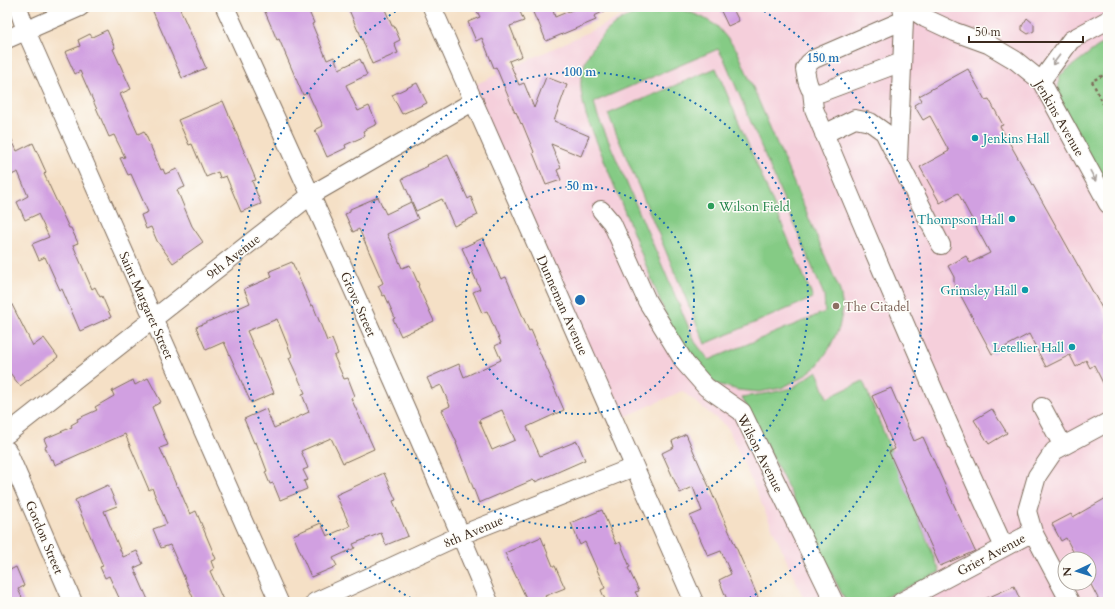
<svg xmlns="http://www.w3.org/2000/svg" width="1115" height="609" font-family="Cardo,serif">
	<rect width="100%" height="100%" fill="#fdfcf7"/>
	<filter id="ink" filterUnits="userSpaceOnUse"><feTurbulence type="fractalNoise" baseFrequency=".025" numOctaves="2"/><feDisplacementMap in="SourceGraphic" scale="8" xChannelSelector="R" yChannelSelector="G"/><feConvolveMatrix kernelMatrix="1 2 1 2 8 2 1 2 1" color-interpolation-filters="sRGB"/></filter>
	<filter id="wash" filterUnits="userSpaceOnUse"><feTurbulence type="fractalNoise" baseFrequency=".012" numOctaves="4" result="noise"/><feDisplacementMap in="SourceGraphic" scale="16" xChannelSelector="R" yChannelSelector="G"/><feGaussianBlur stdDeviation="0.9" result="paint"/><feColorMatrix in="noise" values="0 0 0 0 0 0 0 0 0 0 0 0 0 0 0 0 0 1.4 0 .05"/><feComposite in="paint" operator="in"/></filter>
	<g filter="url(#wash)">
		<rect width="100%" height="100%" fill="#f5e0c6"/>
		<!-- built -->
		<path fill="#f5cfdb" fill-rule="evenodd" d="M642,7H1108V602H805L728,428L682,391L614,422L468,88ZM1065,559H1089V583H1065Z"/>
		<!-- green -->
		<path fill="#85cb85" stroke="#607a52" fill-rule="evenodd" d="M665,9L684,10L702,17L717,26L737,50L840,291L843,308L839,328L829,349L817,366L801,378L781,388L759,392L738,390L717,384L700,372L673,333L586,115C583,103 580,91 581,79C584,53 604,28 627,17C639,11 652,10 665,9ZM718,49L725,61L824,295L825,312L709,360L695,342L597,114L594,102Z
			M1108,41V190L1058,99L1059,76L1097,47Z
			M716,68L813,298L705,344L608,114Z
			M817,371L827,398L863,381L940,572L875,602H846L742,397L770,393L792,388Z"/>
		<g id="blocks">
			<!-- building -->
			<path fill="#d1a0e1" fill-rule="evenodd" d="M151,7H179L206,68L182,78Z
				M263,7H307L314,23L312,24L327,60L334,57L339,69L360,59L367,75L346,85L358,111L369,106L377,124L363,131L365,136L345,145L346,148L327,157L315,130L323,126L308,93L303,95L279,39L277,40Z
				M357,7H384L392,26H394L400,40L394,43L398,53L372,64L359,31H358L349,10Z
				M475,7H518L524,21L510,26L522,56L509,61L519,85L524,83L534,108L546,77L567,85L554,121L589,136L581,156L551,144L561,168L557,170L561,180L546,185L533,153L534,152L522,123L521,124L516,112L515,113L496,67L494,68L482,38L476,41L468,22L480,17Z
				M539,7H552L555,17L579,7H614L594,16L596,20L546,41L538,21L537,22L532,10Z
				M719,7H732L739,21L728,26Z
				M1027,18L1034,24V31L1028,34L1022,30V26Z
				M107,30L115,48L113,49L131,89L120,94L138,134L144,131L161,170L163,169L165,174L177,169L185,187L177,190L192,226L203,242L173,263L157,241L151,227L146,229L141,215L148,212L131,174L128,175L120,158L125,157L114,135L109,137L80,71L75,74L65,52L80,46L78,40L90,34L92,37Z
				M968,69L985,100L989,99L1003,125L1000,126L1108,319V393L1094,365L1090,368L1086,360L1076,367L1070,355L1046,367L1029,334L992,354L954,283V277L948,266L966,256L970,263L990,253L958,193L940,203L920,167L949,151L930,116L923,120L914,105L922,100L919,96Z
				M417,83L427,103L402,114L392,95Z
				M223,101L256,180L252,181L261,204L241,212L226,176L220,178L218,172L206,177L192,144L189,145L178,120Z
				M7,129L17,151L33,143L46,172L44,174L69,228H71L78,243L73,245L92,289L95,287L100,297L102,296L111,317L80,331L62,289L60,290L45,257L39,260L32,244L49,237L38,214L25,220L17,202L28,196L18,172L7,177Z
				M448,155L468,199L471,197L478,215L454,226L442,199L416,211L402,179L428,166L427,165Z
				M378,197L386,214L411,202L418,219L387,234L402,268L410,265L419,285L418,286L434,321L401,336L393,319L395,318L385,295L383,296L378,286L383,283L359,229L353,232L345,214L350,212V209Z
				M483,238L501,279L506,277L529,331L531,330L537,344H536L551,378H550L564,410L527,427L540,456L577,441L585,460L535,482L533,480L479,503L456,443H457L442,410L450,406L441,385L432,389L427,378L459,364L464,377L501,360L495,346L501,343L487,311L482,313L473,292L480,289L462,248ZM502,410L515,440L492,450L479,420Z
				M292,262L311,306L313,305L327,341L332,339L338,354L334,356L344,379L348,378L355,396L351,398L374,449L343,463L331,438L301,451L308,468L303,470L308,480L304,481L307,489L280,500L273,483L270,484L265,472L267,471L256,442L254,443L244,419L266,409L274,428L309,412L302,394L305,393L289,358L292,356L277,319L247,331L274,393L251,403L224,342L206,350L196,327L250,303L244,289L272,277L270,271Z
				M7,295L33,346L44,338L58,357L20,386L7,369Z
				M148,378L161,402L152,407L168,445L160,448L177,487L178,486L190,514L196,511L216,559L211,561L214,569L210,571L224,602H195L170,545L161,548L153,529L167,524L152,488L149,490L125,434L55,465L53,459L51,460L45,447L47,446L44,439L72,427L71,425L78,421L77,419L97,410L95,407L114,396L112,391L133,380L135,385Z
				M891,388L914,441L923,437L975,551L940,566L889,452L895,449L872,396Z
				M992,409L1007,433L989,444L974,420Z
				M686,434L714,498V497L760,602H728L719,580L731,574L721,551L708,556L690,516L702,511L693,487L680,493L662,453L674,447L672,441Z
				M384,473L396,500L393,501L408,536L386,545L381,533L353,544L355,548L333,558L337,566L311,577L293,535L321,523L327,536L350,526L336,495Z
				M108,485L117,506L104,511L123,557L137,551L143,564L134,568L149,602H121L109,576L105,578L100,567L103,566L75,500Z
				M1108,497V602H1100L1089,581V559H1077L1066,538L1061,541L1052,524L1071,514L1073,517Z
				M602,510L616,544L620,542L630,567L628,568L639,591L635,592L638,597L627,602H606L601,590L605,588L585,542L580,545L571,523Z
				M541,537L553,566H555L565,588L545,596L548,602H528L505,553Z
				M7,563L10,570L16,567L24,586L18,589L24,602H7Z
				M1014,586L1021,602H978Z"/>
		</g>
	</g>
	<g filter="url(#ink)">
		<use href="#blocks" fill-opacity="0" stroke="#7c6a59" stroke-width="1"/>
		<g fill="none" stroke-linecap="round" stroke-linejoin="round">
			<defs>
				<path id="minor" d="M18,7L26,31L279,602
					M225,7C315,204 405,402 489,602
					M432,7C521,205 606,404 694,602
					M902,7L904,20L898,160L941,245
					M908,7L925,18L955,32L988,44L1015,60L1041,81L1108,204
					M7,39L80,7
					M902,62L822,92C821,92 816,93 815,93C808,91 806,75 805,69L809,63L814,59L904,20
					M1041,81L1071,40L1108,20
					M812,91L814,109C875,256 938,403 1004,547
					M824,134L855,119L870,122L884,132L897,158
					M601,210L612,223L647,301L685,363L706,387L742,412L834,602
					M1042,407L1063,446
					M7,434L311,195L474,101
					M7,450L73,602
					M1033,532L1027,511L1037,476L1054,451L1108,422
					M315,602L461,535L634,467
					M901,602L1033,532L1070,602"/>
			</defs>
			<!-- minor casing -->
			<use href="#minor" stroke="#7c6a59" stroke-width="20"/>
			<!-- path -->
			<path stroke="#7c6a59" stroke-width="2.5" stroke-dasharray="3 3" stroke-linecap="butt" d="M1108,73L1092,81L1108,114"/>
			<!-- minor -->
			<use href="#minor" stroke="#fff" stroke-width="18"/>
		</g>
		<!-- one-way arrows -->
		<defs><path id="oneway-shaft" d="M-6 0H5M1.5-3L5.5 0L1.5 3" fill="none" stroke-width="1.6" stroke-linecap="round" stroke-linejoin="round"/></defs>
		<g stroke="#a79f9a">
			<use href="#oneway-shaft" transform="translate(1056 60) rotate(127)"/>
			<use href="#oneway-shaft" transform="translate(1093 176) rotate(62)"/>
		</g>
	</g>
	<!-- distance rings -->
	<g fill="none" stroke="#1f6fb2" stroke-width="2" stroke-dasharray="2 4">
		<circle cx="580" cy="300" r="114"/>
		<circle cx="580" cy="300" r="228"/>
		<path d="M416 601A343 343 0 0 1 401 8M759 8A343 343 0 0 1 744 601"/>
	</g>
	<!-- markers -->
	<g fill="#0f9aa8" stroke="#fdfcf7" stroke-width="1.5">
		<circle cx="975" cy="138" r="4"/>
		<circle cx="1012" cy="219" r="4"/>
		<circle cx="1025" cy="290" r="4"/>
		<circle cx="1072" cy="347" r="4"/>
	</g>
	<circle fill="#2e9e5b" stroke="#fdfcf7" stroke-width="1.5" cx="711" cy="206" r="4"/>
	<circle fill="#8d6e63" stroke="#fdfcf7" stroke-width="1.5" cx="836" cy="306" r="4"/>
	<g text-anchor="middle" stroke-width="3" stroke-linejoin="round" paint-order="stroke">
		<!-- street labels -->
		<g font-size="13" fill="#3b2a1e" stroke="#fdfcf7">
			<text transform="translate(1060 118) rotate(60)" y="5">Jenkins Avenue</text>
			<text transform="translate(233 256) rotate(-38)" y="5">9th Avenue</text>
			<text transform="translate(359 304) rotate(66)" y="5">Grove Street</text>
			<text transform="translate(147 305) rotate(66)" y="5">Saint Margaret Street</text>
			<text transform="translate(563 305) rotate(66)" y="5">Dunneman Avenue</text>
			<text transform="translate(761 453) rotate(63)" y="5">Wilson Avenue</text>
			<text transform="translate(473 531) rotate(-23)" y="5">8th Avenue</text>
			<text transform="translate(45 537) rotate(67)" y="5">Gordon Street</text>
			<text transform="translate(991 554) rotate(-28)" y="5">Grier Avenue</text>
		</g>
		<!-- culture labels -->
		<g font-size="13" fill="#0d838f" stroke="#fdfcf7" text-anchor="end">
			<text x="983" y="143" text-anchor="start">Jenkins Hall</text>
			<text x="1004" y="224">Thompson Hall</text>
			<text x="1017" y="295">Grimsley Hall</text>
			<text x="1064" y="352">Letellier Hall</text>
		</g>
		<!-- leisure labels -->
		<g font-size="13" fill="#27864d" stroke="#fdfcf7" text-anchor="start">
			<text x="719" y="211">Wilson Field</text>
		</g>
		<!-- education labels -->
		<g font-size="13" fill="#785e54" stroke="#fdfcf7" text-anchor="start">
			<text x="844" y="311">The Citadel</text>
		</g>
	</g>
	<circle cx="580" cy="300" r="6" fill="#1f6fb2" stroke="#fdfcf7" stroke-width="2"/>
	<g font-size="12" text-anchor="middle" font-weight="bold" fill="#1f6fb2" stroke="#fdfcf7" stroke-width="3" stroke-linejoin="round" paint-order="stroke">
		<text x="823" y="62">150 m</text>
		<text x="580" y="76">100 m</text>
		<text x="580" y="190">50 m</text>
	</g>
	<!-- margin -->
	<rect width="1115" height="609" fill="none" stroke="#fdfcf7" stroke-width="24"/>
	<!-- north arrow -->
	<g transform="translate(1077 571) rotate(266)"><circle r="19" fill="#fdfcf7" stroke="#afa8a0"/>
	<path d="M0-3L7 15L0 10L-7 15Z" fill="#1f6fb2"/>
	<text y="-6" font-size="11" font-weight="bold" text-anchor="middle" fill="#3b2a1e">N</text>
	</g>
	<!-- scale -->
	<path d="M969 36v6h114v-6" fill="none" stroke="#3b2a1e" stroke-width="2"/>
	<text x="975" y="36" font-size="12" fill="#3b2a1e" stroke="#fdfcf7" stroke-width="3" paint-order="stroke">50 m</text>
</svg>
